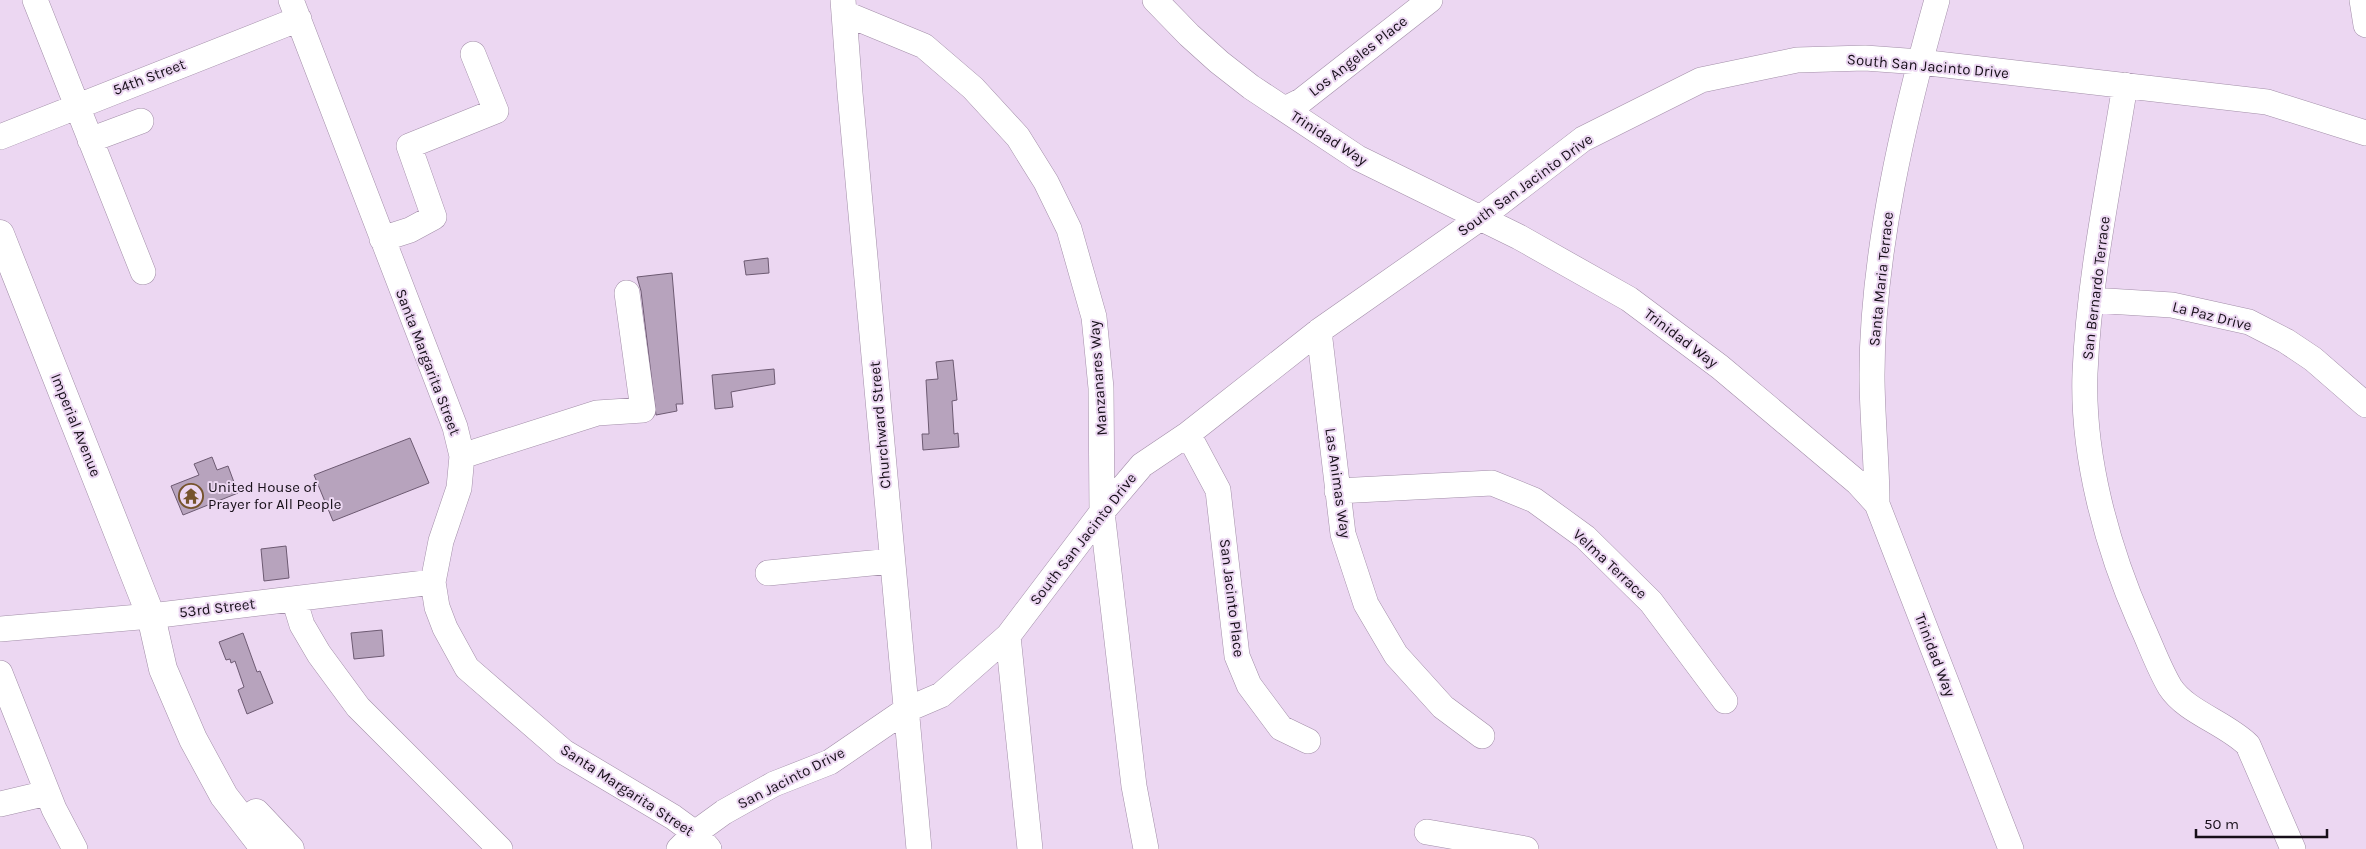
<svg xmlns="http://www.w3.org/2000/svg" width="2366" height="849" font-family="Karla,sans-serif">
	<rect width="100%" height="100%" fill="#ecd7f2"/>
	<!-- building -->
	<path fill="#b7a3bd" stroke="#6d5a72" d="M768,258L769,273L746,275L744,261Z
		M672,273L683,404H676L677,411L656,415L641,291L637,277Z
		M953,360L957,400L952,401L954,434L958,433L959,447L923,450L922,434H929L926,380L938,379L936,362Z
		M774,369L775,384L731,392L733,407L715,409L712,375Z
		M410,438L429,483L333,521L314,475Z
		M212,457L217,470L228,466L238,493L183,515L171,486L199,475L194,464Z
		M286,546L289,578L264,581L261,549Z
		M382,630L384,656L354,659L351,633Z
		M243,633L257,672L260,671L273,703L247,714L238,690L244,687L235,661L231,663L230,659L226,660L219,642Z"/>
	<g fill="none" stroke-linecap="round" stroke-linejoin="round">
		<defs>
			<path id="minor" d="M35,0L143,272
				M291,0L455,427L462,456L459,488L441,541L433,582L437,607L445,628L467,668L564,752L673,817L695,833L709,849
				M843,0L850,93L919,849
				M1155,0L1189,35L1219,62L1251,87L1358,158L1519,237L1629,299L1720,367L1858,483L1877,504L2011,849
				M2362,0L2366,25
				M844,13L924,46L973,88L1018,137L1046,182L1069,229L1094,317L1101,388L1102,512L1134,786L1146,849
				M2125,85C2110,180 2089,277 2085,373C2082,456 2107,547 2140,622C2150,643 2158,667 2170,687C2186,712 2226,723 2248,745L2293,849
				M1285,109L1301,101L1430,0
				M0,137L299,19
				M90,140L141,121
				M382,239L410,230L434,217L409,146L496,111L473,54
				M2091,300L2172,305L2249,322L2286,341L2313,359L2366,405
				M1319,331L1343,534L1366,604L1396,655L1443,707L1482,736
				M1188,434L1218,490L1237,656L1249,685L1281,728L1308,741
				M462,456L597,413L643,410L627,293
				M1337,491L1492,483L1534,500L1585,537L1651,602L1725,701
				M1877,504C1877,461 1872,418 1872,375C1872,254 1904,117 1937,0
				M768,573L892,561
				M294,599L302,625L319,654L358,707L500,849
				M0,629L151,616L433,582
				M1008,636L1030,849
				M0,673L54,809L75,849
				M0,804L47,793
				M1427,832L1526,849
				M679,849L695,833L724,812L774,784L830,762L906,710L941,695L1008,636L1102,512L1142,465L1188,434L1319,331L1479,219L1583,139L1701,80L1797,60L1865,58L1920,62L2267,102L2366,133"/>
			<path id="major" d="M0,234L151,616L163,669L193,739L224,796L265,849
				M256,813L290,849"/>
		</defs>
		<!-- minor casing -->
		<use href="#minor" stroke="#a28ea8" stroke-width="26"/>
		<!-- major casing -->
		<use href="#major" stroke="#a28ea8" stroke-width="29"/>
		<!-- minor -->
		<use href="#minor" stroke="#fff" stroke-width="25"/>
		<!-- major -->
		<use href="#major" stroke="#fff" stroke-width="28"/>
	</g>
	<!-- icons -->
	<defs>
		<symbol id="temple-ring" viewBox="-11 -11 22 22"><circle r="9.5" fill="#ecd7f2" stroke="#76532c" stroke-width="1.5"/><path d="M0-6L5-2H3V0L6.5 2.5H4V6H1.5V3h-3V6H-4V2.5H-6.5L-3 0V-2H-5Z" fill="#76532c"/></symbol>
	</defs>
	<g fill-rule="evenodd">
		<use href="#temple-ring" x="177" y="482" width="28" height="28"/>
	</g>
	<g text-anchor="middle" stroke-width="4" stroke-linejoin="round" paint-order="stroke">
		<!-- street labels -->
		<g font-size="15" fill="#170f19" stroke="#ecd7f2">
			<text transform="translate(1358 56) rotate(-38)" y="5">Los Angeles Place</text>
			<text transform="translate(1928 66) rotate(5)" y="5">South San Jacinto Drive</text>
			<text transform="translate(149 77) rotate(-21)" y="5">54th Street</text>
			<text transform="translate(1329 138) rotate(33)" y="5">Trinidad Way</text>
			<text transform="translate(1525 185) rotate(-36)" y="5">South San Jacinto Drive</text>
			<text transform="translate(1881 279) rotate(-84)" y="5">Santa Maria Terrace</text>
			<text transform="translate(2096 288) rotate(-83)" y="5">San Bernardo Terrace</text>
			<text transform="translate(2212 316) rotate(14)" y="5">La Paz Drive</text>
			<text transform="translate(1681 338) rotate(37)" y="5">Trinidad Way</text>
			<text transform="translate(428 362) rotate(69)" y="5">Santa Margarita Street</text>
			<text transform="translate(1098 378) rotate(-94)" y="5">Manzanares Way</text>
			<text transform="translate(76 425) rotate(68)" y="5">Imperial Avenue</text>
			<text transform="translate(880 425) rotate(-95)" y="5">Churchward Street</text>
			<text transform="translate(1338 483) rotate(82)" y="5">Las Animas Way</text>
			<text transform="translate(1083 539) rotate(-52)" y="5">South San Jacinto Drive</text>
			<text transform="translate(1610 564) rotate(43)" y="5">Velma Terrace</text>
			<text transform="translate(1232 598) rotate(83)" y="5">San Jacinto Place</text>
			<text transform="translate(217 608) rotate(-7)" y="5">53rd Street</text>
			<text transform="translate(1935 655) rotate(69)" y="5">Trinidad Way</text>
			<text transform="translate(791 778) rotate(-27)" y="5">San Jacinto Drive</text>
			<text transform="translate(627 790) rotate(33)" y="5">Santa Margarita Street</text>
		</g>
		<!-- poi labels -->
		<g font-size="15" fill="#170f19" stroke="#ecd7f2" text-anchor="start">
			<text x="208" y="492">United House of<tspan x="208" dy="17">Prayer for All People</tspan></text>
		</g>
	</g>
	<!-- scale -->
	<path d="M2196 829v8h131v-8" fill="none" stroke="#170f19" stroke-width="2.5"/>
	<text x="2204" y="829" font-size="15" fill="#170f19" stroke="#ecd7f2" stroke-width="4" paint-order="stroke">50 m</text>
</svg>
